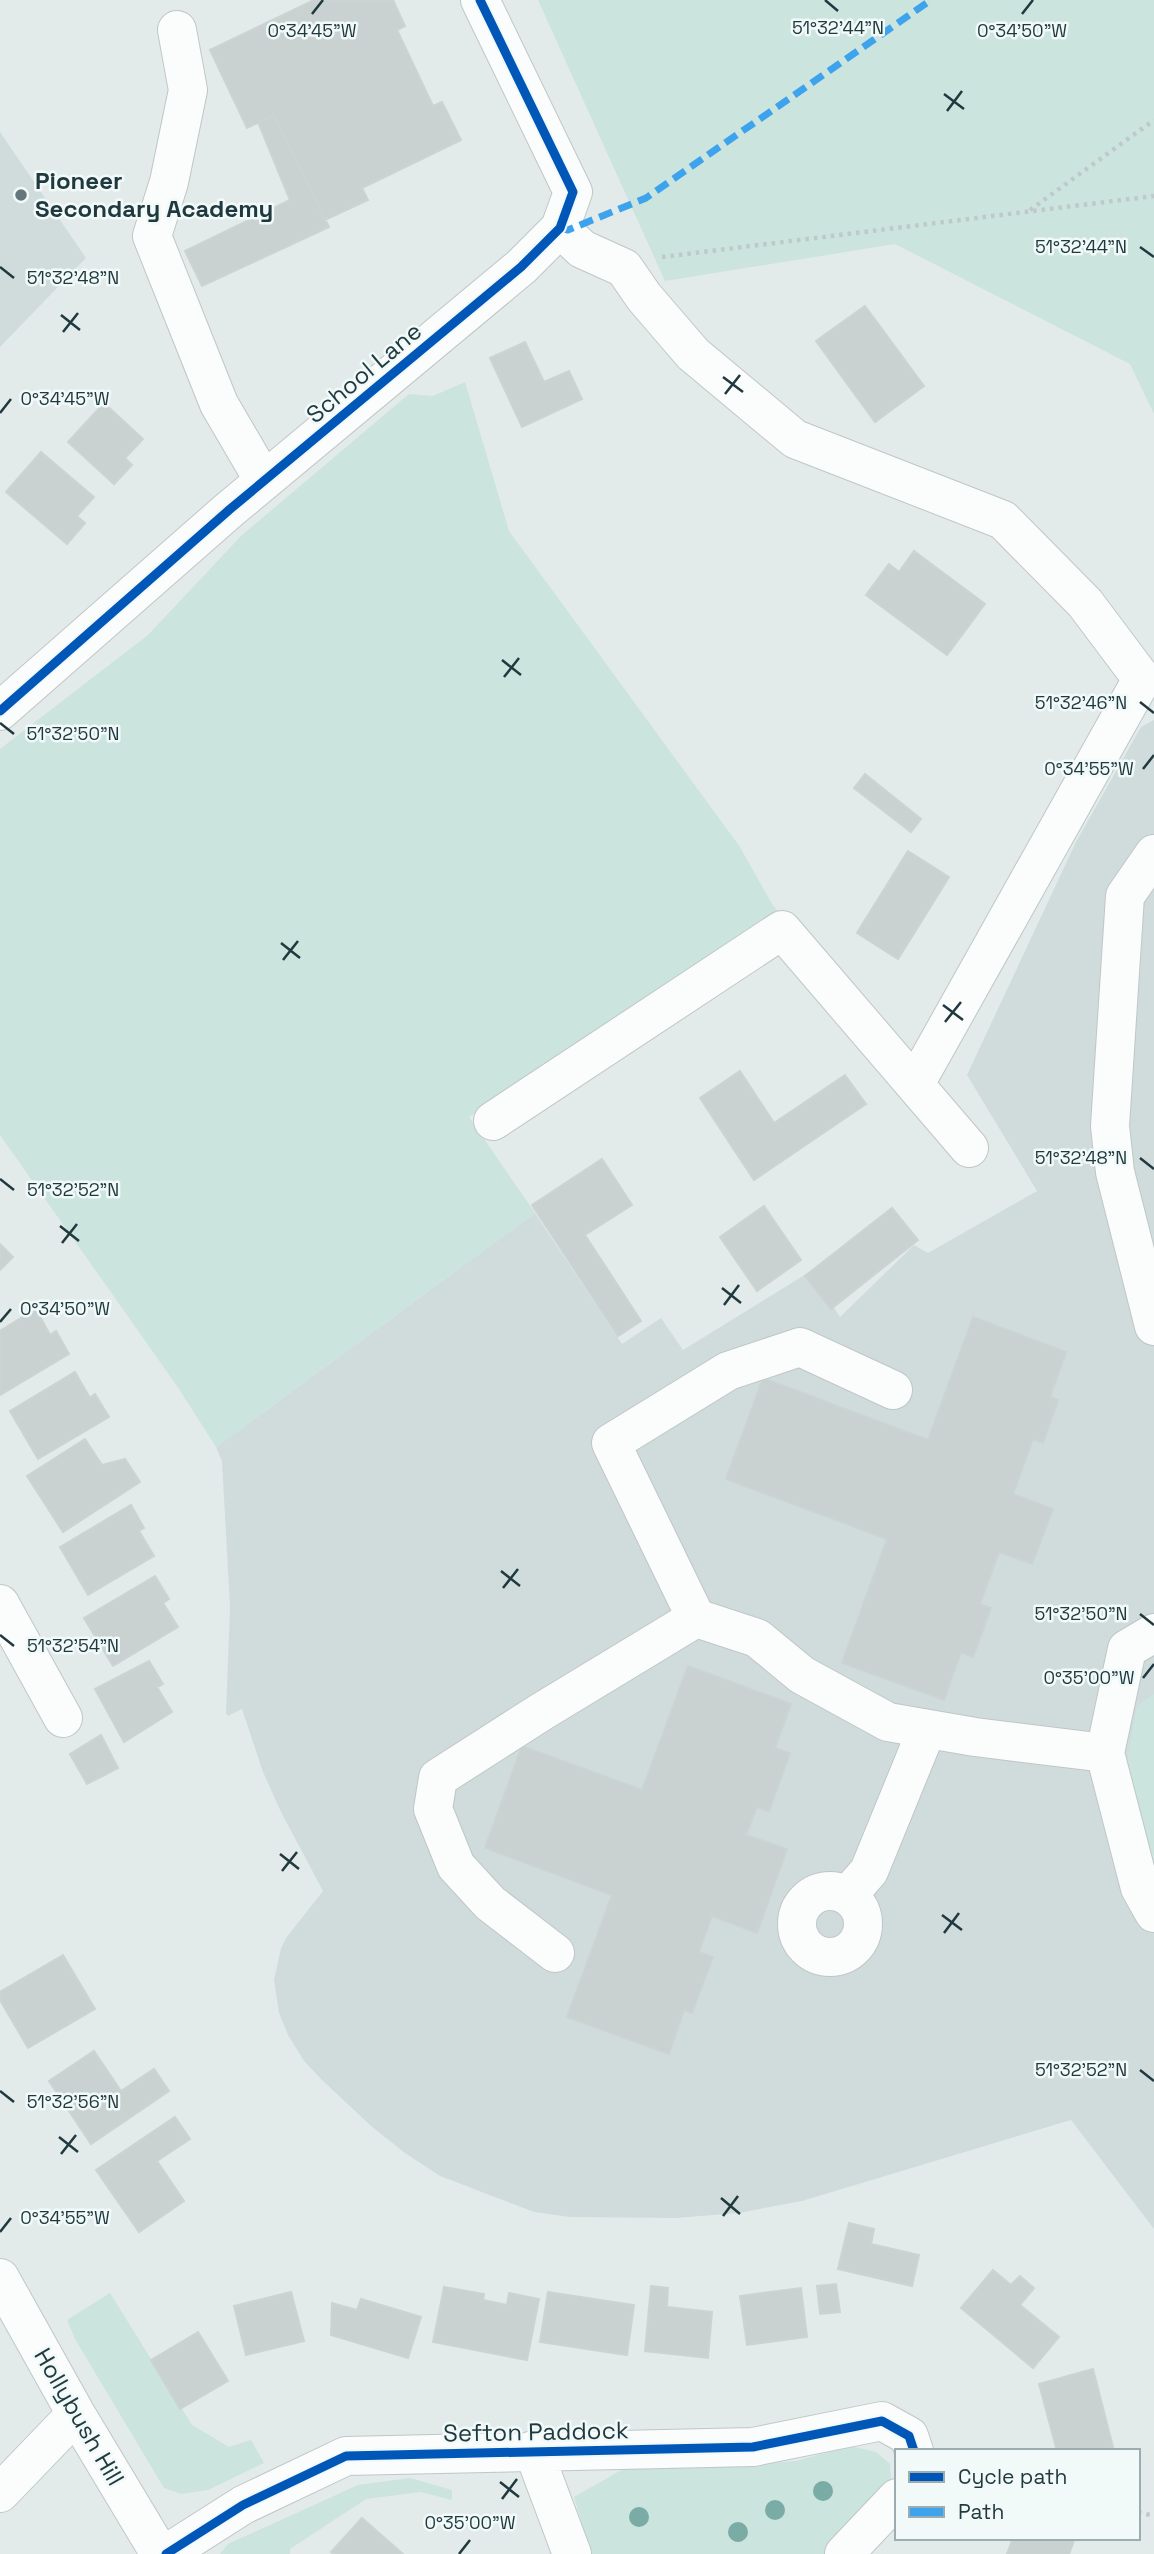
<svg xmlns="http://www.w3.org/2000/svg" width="1154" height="2554" font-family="'Space Grotesk',sans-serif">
	<rect width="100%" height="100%" fill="#e3eaea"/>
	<!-- built -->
	<path fill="#d0dcdc" d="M0,132L86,258L0,347Z
		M1154,720V2229L1071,2120L802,2201L739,2213L675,2218L570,2217L534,2212L440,2176L405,2153L371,2126L322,2080L304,2061L288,2035L279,2013L274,1980L281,1948L286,1938L323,1891L281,1812L263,1772L242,1709L228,1716L226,1713L230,1607L222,1461L216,1447L535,1213L622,1344L661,1318L683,1350L811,1271L840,1317L914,1245L928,1253L1037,1191L967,1075L1076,842L1141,727Z"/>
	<!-- green -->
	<path fill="#cbe4de" d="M538,0H1154V414L1130,364L895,244L665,281Z
		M465,382L509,531L740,847L772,904L787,922L469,1117L535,1213L216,1447L177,1386L0,1135V749L148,635L241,536L409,394L433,396Z
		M1154,1694V1872L1124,1778L1137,1706Z
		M110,2293L192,2425L229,2447L251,2440L264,2463L208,2490L181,2494L164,2488L75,2339L67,2320Z
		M850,2446L876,2452L890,2464L892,2489L831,2554H591L574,2497L625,2468L718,2467L796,2461Z
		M410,2478L452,2490V2500L421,2492L366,2499L290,2549V2554H220L228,2544L358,2485Z"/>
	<!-- building -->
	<path fill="#cad1d1" stroke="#ccd3d3" stroke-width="2" d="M314,0H393L405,26L397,30L433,106L442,102L461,140L362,188L368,200L325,220L274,115L247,128L210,50Z
		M274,115L329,227L202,286L185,251L290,200L258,122Z
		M865,306L924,386L875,422L816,341Z
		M525,342L544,382L569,371L582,399L522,427L490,358Z
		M104,403L143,439L125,458L132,465L114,484L68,442Z
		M41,452L94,497L77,516L85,523L67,544L6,492Z
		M914,551L985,604L947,655L866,595L889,564L899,572Z
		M865,774L921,819L911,832L854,788Z
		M908,851L949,877L898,959L857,933Z
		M740,1071L774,1123L845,1075L866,1104L754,1180L700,1098Z
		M602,1159L632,1205L585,1235L641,1321L618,1336L532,1205Z
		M764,1206L801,1260L757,1291L720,1237Z
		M892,1208L918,1240L831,1309L805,1276Z
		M0,1244L13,1257L0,1270Z
		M36,1309L50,1335L56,1331L69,1354L0,1395V1331Z
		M973,1317L1066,1352L1050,1397L1058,1400L1043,1443L1033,1439L1013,1494L1053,1509L1032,1564L999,1552L980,1604L991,1608L973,1657L961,1652L944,1700L842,1663L887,1539L726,1479L763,1378L928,1440Z
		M75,1372L90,1398L95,1394L109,1417L38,1459L10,1411Z
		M85,1439L102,1465L125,1459L140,1482L63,1532L27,1476Z
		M131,1505L144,1528L139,1531L154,1556L88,1595L60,1547Z
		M155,1576L169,1599L163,1603L178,1627L113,1666L84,1618Z
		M149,1661L163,1684L157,1687L172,1712L124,1742L95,1689Z
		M688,1666L791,1704L775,1748L790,1753L769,1811L757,1807L746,1835L787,1849L757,1933L712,1916L699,1952L713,1957L692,2013L684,2010L669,2054L567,2017L612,1895L485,1848L522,1746L642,1790Z
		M101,1735L118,1768L87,1784L70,1754Z
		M63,1955L95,2009L28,2048L0,2000V1992Z
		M94,2051L121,2091L154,2069L169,2091L91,2144L49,2081Z
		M175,2117L190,2139L157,2161L184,2201L139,2232L96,2170Z
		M849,2223L874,2229L871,2244L919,2255L912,2286L838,2269Z
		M993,2270L1011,2285L1020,2276L1034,2288L1020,2305L1059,2337L1033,2368L961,2308Z
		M836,2284L840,2312L820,2314L817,2286Z
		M651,2286L668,2288L667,2307L712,2312L708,2358L645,2351Z
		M444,2287L484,2294L483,2300L507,2305L509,2293L539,2299L527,2360L433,2342Z
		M801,2288L807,2337L747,2345L740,2296Z
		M291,2292L304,2341L246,2355L234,2306Z
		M548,2292L634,2305L627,2355L540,2342Z
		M361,2299L421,2317L408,2358L331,2335L332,2303L357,2310Z
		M198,2332L228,2381L180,2409L151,2360Z
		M1093,2369L1114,2451H1057L1039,2384Z
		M362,2518L403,2554H334L331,2552Z
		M1013,2538H1075L1069,2554H1007Z"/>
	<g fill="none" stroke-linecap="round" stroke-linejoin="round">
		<defs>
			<path id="minor" d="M177,30L188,90L169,182L152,236L219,404L264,481
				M560,228L582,249L624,268L644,297L693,354L795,439L1003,520L1085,603L1142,679L915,1084
				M0,711L229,510L521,267L560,228L573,192L480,0
				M1154,854L1125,896L1110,1126L1115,1172L1154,1326
				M493,1121L782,930L969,1148
				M0,1604L63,1718
				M696,1618L611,1443L728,1371L800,1347L893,1390
				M1105,1753L1140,1888L1154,1913
				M797 1924a33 33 0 1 1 66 0a33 33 0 1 1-66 0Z
				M848,1895L869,1871L927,1729
				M555,1953L490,1903L456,1866L433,1809L438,1778L541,1712L696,1618L757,1638L802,1675L888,1722L975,1737L1105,1753L1127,1649L1154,1633
				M0,2278L76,2414L160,2554
				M533,2450L572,2554
				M0,2493L76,2414
				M166,2554L243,2505L346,2456L753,2447L882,2421L909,2436L914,2451
				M844,2554L897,2498"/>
		</defs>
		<!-- minor casing -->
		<use href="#minor" stroke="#c0c6c7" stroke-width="40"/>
		<!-- path -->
		<path stroke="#c0c9ca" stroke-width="4.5" stroke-dasharray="3.5 5" stroke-linecap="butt" d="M1030,210L1154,120
			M662,257L1154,196
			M1138,2512L1154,2516"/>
		<!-- minor -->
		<use href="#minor" stroke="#fbfcfc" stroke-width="38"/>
		<!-- quiet -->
		<path stroke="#3da3ec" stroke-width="7" stroke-dasharray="14 7" stroke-linecap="butt" d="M560,228L568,230L646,198L931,0"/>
		<defs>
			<path id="cycleway" d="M0,711L229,510L521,267L560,228L573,192L480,0
				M166,2554L243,2505L346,2456L753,2447L882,2421L909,2436L914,2451"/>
		</defs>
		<!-- cycleway casing -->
		<use href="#cycleway" stroke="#f1f9f9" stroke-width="13"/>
		<!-- cycleway -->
		<use href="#cycleway" stroke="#0057b8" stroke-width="9"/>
	</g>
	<!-- trees -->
	<g fill="#7aaca5">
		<circle cx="823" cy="2491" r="10"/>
		<circle cx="775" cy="2510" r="10"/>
		<circle cx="639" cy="2517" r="10"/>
		<circle cx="738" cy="2532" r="10"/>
	</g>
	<!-- ticks -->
	<path fill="none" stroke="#1f393f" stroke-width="2.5" d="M825,0L838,11M312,14L323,0M1022,14L1033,0M944,94L964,109M947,111L962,91M1140,247L1154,257M0,267L14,278M61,315L80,330M63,332L78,313M723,377L743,392M725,394L740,375M0,413L11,399M502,660L521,675M504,677L519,658M1140,702L1154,713M0,723L14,734M1143,769L1154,755M281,943L300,958M283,960L298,941M943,1005L963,1020M945,1022L961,1002M1140,1158L1154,1169M0,1179L14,1190M60,1226L79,1241M62,1243L77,1224M722,1288L741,1303M724,1305L739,1285M0,1322L11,1309M501,1571L520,1586M503,1588L518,1569M1140,1614L1154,1625M0,1635L14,1646M1143,1678L1154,1664M280,1854L299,1869M282,1871L297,1852M942,1915L962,1930M944,1933L959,1913M1140,2070L1154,2081M0,2091L14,2102M59,2137L78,2152M61,2154L76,2135M721,2198L740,2214M723,2216L738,2196M0,2232L11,2218M500,2482L519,2497M502,2499L517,2479M459,2554L470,2540"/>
	<!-- markers -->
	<circle fill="#64777b" stroke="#f1f9f9" stroke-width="2.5" cx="21" cy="195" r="7"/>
	<g text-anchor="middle" stroke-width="5" stroke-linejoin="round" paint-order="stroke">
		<!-- poi labels -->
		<g font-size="24" font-weight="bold" fill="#1f393f" stroke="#f1f9f9" text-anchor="start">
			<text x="35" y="189">Pioneer<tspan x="35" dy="28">Secondary Academy</tspan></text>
		</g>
		<!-- street labels -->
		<g font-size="24" fill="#1f393f" stroke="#f1f9f9">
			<text transform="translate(364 373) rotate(-40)" y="8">School Lane</text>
			<text transform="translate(79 2417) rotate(60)" y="8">Hollybush Hill</text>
			<text transform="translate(536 2432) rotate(-1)" y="8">Sefton Paddock</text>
		</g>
	</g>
	<g font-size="18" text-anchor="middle" fill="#1f393f" stroke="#f1f9f9" stroke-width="5" stroke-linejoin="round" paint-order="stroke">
		<text x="838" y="34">51°32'44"N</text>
		<text x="312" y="37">0°34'45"W</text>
		<text x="1022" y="37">0°34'50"W</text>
		<text x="1081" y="253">51°32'44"N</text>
		<text x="73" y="284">51°32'48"N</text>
		<text x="65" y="405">0°34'45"W</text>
		<text x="1081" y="709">51°32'46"N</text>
		<text x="73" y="740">51°32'50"N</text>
		<text x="1089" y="775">0°34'55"W</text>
		<text x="1081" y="1164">51°32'48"N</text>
		<text x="73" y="1196">51°32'52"N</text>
		<text x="65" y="1315">0°34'50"W</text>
		<text x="1081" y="1620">51°32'50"N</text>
		<text x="73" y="1652">51°32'54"N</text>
		<text x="1089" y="1684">0°35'00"W</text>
		<text x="1081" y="2076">51°32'52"N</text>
		<text x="73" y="2108">51°32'56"N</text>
		<text x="65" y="2224">0°34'55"W</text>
		<text x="470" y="2529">0°35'00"W</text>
	</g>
	<!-- legend -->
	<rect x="895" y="2449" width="245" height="91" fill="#f1f9f9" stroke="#9dacaf" stroke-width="2"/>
	<rect x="909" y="2472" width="35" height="10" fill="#0057b8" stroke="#9dacaf" stroke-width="2"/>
	<text x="958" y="2484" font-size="21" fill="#1f393f">Cycle path</text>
	<rect x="909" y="2507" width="35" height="10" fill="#3da3ec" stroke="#9dacaf" stroke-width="2"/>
	<text x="958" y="2519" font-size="21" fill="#1f393f">Path</text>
</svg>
